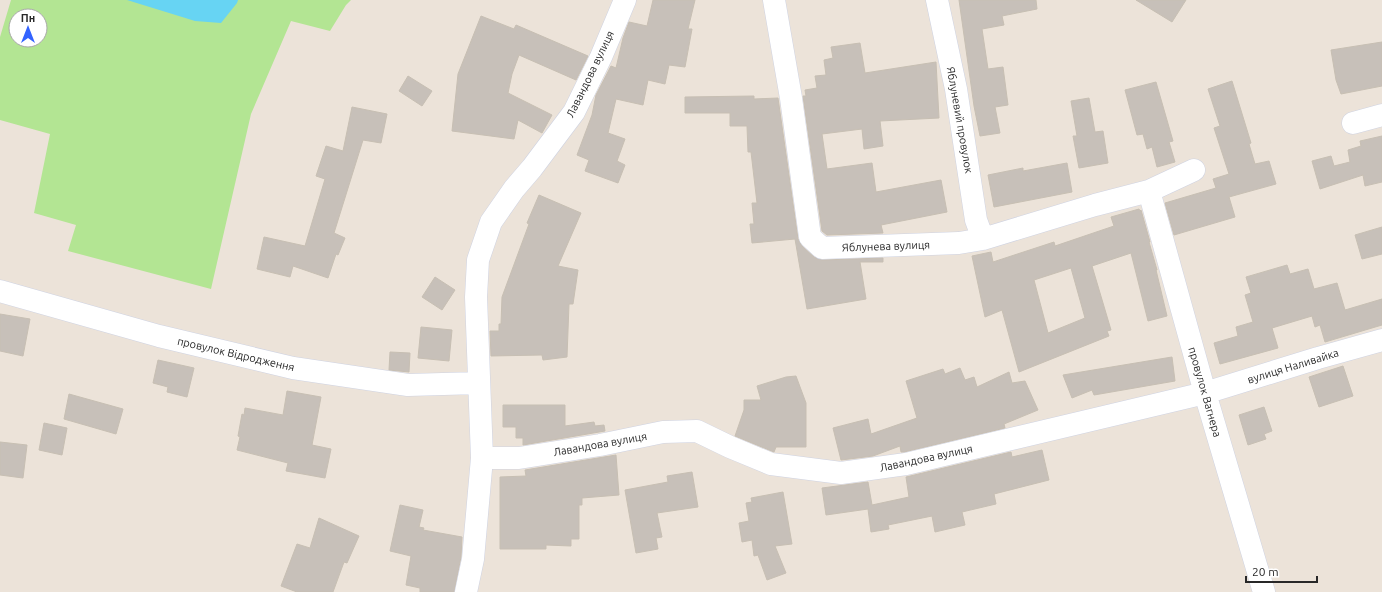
<svg xmlns="http://www.w3.org/2000/svg" width="1382" height="592" font-family="Ubuntu,sans-serif">
	<rect width="100%" height="100%" fill="#ece3d9"/>
	<!-- green -->
	<path fill="#b3e593" fill-rule="evenodd" d="M11,0H351L346,5L330,31L291,21L251,114L211,289L68,251L76,225L34,213L50,134L0,120V37ZM16,16H40V40H16Z"/>
	<!-- water -->
	<path fill="#67d4f3" d="M127,0H238L237,3L221,23L195,21Z"/>
	<!-- building -->
	<path fill="#c7c0b9" stroke="#c7bfb3" fill-rule="evenodd" d="M653,0H695L688,29H692L685,67L669,65L665,84L648,80L643,105L616,99L608,133L625,139L617,161L625,165L618,183L585,171L589,160L577,155L592,115L596,95L611,66L616,68L623,38L629,22L647,26Z
		M959,0H1036L1037,9L1002,16L1004,25L982,29L988,69L1003,67L1008,105L995,107L1000,133L980,136L974,106Z
		M1136,0H1186L1172,22Z
		M481,16L514,29L516,25L588,56L576,80L519,55L512,74L508,93L552,115L542,133L518,120L514,139L452,131L458,74Z
		M1382,42V86L1341,94L1336,80L1331,50Z
		M860,43L865,73L936,62L939,118L880,121L883,146L864,149L862,129L822,134L827,169L872,163L876,192L941,180L947,212L881,225L883,233L827,235L822,231L803,96H806L805,90L817,88L815,76L826,75L824,60L833,58L831,47Z
		M408,76L432,91L422,106L399,91Z
		M1232,81L1251,143L1249,144L1255,164L1269,161L1276,184L1229,197L1235,217L1174,235L1165,203L1216,188L1213,179L1229,174L1214,128L1220,126L1208,89Z
		M1156,82L1173,141L1169,142L1175,162L1157,167L1152,147L1147,149L1143,134L1137,135L1125,90Z
		M754,96V99L778,98L798,239L802,246L814,257L822,260L883,258V262H860L866,299L807,309L795,239L752,243L750,224H754L752,203H757L751,152H748L747,126H730V113H685V97Z
		M1089,98L1095,132L1103,131L1108,163L1079,168L1073,136H1077L1071,101Z
		M352,107L387,114L381,143L363,140L334,233L345,238L338,255L336,254L328,278L293,266L290,277L257,269L264,237L305,246L325,179L316,176L326,146L343,151Z
		M1382,136V182L1365,186L1363,175L1320,189L1312,161L1331,156L1334,166L1350,162L1348,150L1361,146L1360,141Z
		M1067,163L1072,192L994,207L988,175L1023,168V171Z
		M539,195L581,213L558,266L578,270L573,304H569L567,357L543,360L542,355L491,356L490,331H499V324H501L502,297L529,224L527,223Z
		M1139,209L1140,211L1141,210L1150,242H1149L1157,270H1156L1167,316L1148,321L1131,253L1092,266L1111,330L1107,331L1109,336L1019,372L1002,310L985,317L972,256L991,252L993,262L1054,242L1055,246L1114,226L1111,217ZM1071,268L1085,318L1048,333L1034,280Z
		M1382,227V254L1362,259L1355,235Z
		M1287,265L1290,274L1308,269L1314,289L1337,283L1345,310L1382,299V325L1325,342L1320,325L1315,327L1312,316L1272,328L1278,348L1220,364L1214,343L1238,336L1236,327L1253,322L1245,295L1251,293L1246,277Z
		M435,277L455,290L442,310L422,297Z
		M0,314L30,319L23,356L0,351Z
		M421,327L452,330L449,361L418,358Z
		M390,352L410,353L409,372L389,370Z
		M1172,357L1175,381L1094,395L1092,390L1072,398L1063,375Z
		M158,360L194,368L187,397L167,392L168,387L153,383Z
		M1343,366L1353,396L1319,407L1309,377Z
		M960,368L965,380L974,377L977,387L1009,372L1012,383L1025,381L1038,410L1004,424L1005,428L904,452H901L900,446L873,456L841,460L833,428L868,419L871,434L917,418L906,381L943,369L945,374Z
		M796,376L806,403V447H776L774,452L735,436L744,410V400H761L757,386L786,377Z
		M287,391L321,397L312,445L331,449L325,478L286,471L288,463L237,450L240,437L238,436L242,414L244,415L245,408L283,415Z
		M69,394L123,409L116,434L64,419Z
		M503,405H565V426L594,422L595,426L604,425L605,431L523,445V438H516V427H503Z
		M1264,407L1272,431L1264,434L1266,439L1248,445L1239,415Z
		M44,423L67,428L62,455L39,450Z
		M0,442L27,445L23,478L0,475Z
		M1042,450L1049,480L994,494L996,504L962,512L965,525L935,532L932,516L888,525L889,529L871,532L868,509L826,515L822,488L868,482L872,505L909,497L906,477L1011,452L1012,457Z
		M616,455L619,495L582,498V505H579V539H571V546L546,545V549H500V477L526,476L525,470Z
		M692,472L698,507L657,513L662,537L656,538L658,549L636,553L625,490L668,482L667,476Z
		M783,492L792,544L775,546L786,573L767,580L758,555L754,556L752,540L742,542L739,523L749,521L746,503L752,502L751,498Z
		M400,505L423,510L419,527L424,528L423,530L462,537L461,557L454,592H420V588L406,585L411,556L390,551Z
		M319,518L359,536L347,563L344,562L333,592H297L281,586L297,544L310,548Z"/>
	<g fill="none" stroke-linecap="round" stroke-linejoin="round">
		<defs>
			<path id="minor" d="M774,0L791,98L810,237L822,248L959,243L983,239L1095,205L1149,191L1194,170
				M937,0L956,89L976,220L983,239
				M1353,123L1382,115
				M1149,191L1205,393L1264,592
				M0,291L159,336L293,368L408,385L478,383
				M482,458H519L600,445L663,432L697,431L730,447L771,464L841,473L906,464L1205,393L1318,358L1382,340
				M466,592L473,559L482,458L476,297L478,260L491,222L514,189L532,168L574,112L601,57L625,0"/>
		</defs>
		<!-- minor casing -->
		<use href="#minor" stroke="#cfd3e2" stroke-width="23"/>
		<!-- minor -->
		<use href="#minor" stroke="#fff" stroke-width="22"/>
	</g>
	<g text-anchor="middle" stroke-width="3.5" stroke-linejoin="round" paint-order="stroke">
		<!-- street labels -->
		<g font-size="11" fill="#282828" stroke="#fff">
			<text transform="translate(590 74) rotate(-64)" y="4">Лавандова вулиця</text>
			<text transform="translate(960 120) rotate(80)" y="4">Яблуневий провулок</text>
			<text transform="translate(886 246) rotate(-2)" y="4">Яблунева вулиця</text>
			<text transform="translate(236 354) rotate(13)" y="4">провулок Відродження</text>
			<text transform="translate(1293 366) rotate(-17)" y="4">вулиця Наливайка</text>
			<text transform="translate(1205 392) rotate(74)" y="4">провулок Вагнера</text>
			<text transform="translate(600 444) rotate(-10)" y="4">Лавандова вулиця</text>
			<text transform="translate(926 458) rotate(-12)" y="4">Лавандова вулиця</text>
		</g>
	</g>
	<!-- north arrow -->
	<g transform="translate(28 28)"><circle r="19" fill="#ffffff" stroke="#a9a9a9"/>
	<path d="M0-3L7 15L0 10L-7 15Z" fill="#3363ff"/>
	<text y="-6" font-size="11" font-weight="bold" text-anchor="middle" fill="#282828">Пн</text>
	</g>
	<!-- scale -->
	<path d="M1246 576v6h71v-6" fill="none" stroke="#282828" stroke-width="2"/>
	<text x="1252" y="576" font-size="12" fill="#282828" stroke="#ffffff" stroke-width="3" paint-order="stroke">20 m</text>
</svg>
